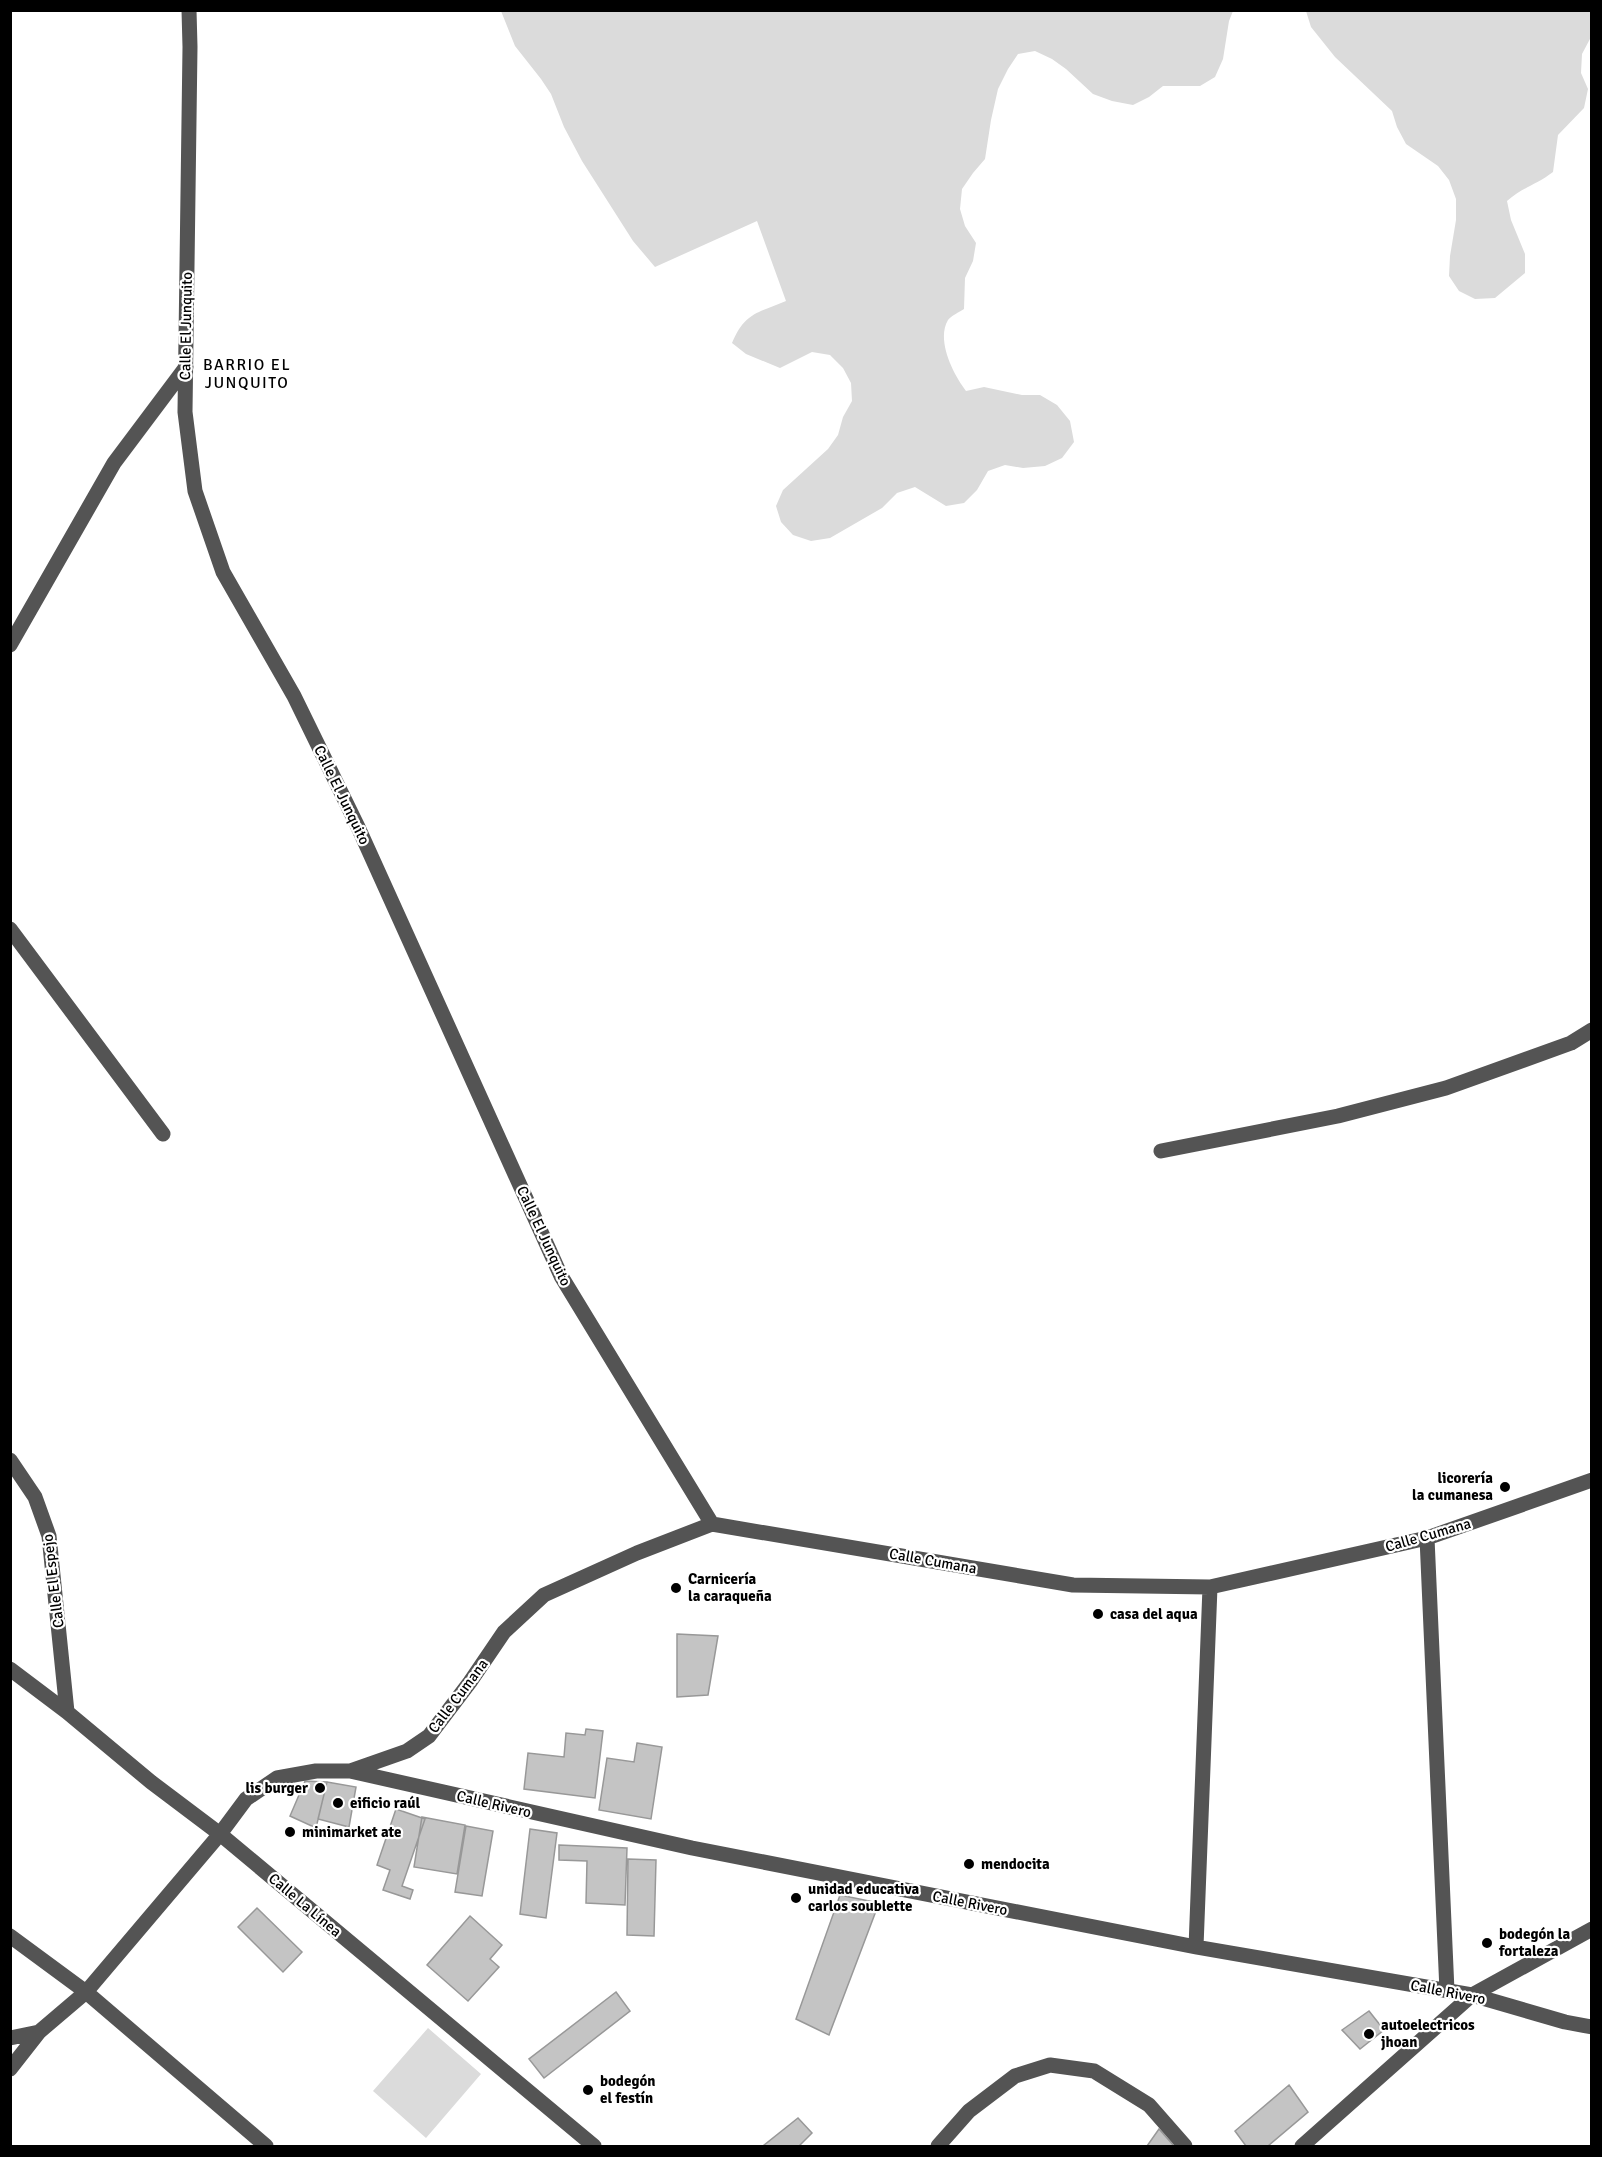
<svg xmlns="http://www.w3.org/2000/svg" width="1602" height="2157" font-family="Signika,sans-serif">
	<rect width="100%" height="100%" fill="#fff"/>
	<!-- green -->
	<path fill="#dbdbdb" d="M501,11H1233L1229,21L1223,59L1215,77L1200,86H1163L1149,97L1133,105L1112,101L1093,94L1066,69L1052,59L1035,51L1018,54L1008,69L998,89L991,120L985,159L973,173L962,189L960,209L965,226L976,243L973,261L965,278L964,309C959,312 951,316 948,320C936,340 953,374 966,391L984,387L1022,395H1040L1057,405L1070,421L1074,442L1062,458L1045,466L1023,468L1005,465L988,471L977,490L964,503L946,506L915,487L897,493L882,508L830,538L811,541L793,535L781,522L776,506L783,490L828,449L838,435L843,417L852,401L851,383L843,368L830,355L812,352L780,368L746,354L732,343C745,312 758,313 786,301L757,221L655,267L633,241L582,161L564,127L551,94L541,79L515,46Z
		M1306,11H1591V37L1582,54L1581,73L1588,89L1584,108L1558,135L1553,172C1536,185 1523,187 1507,201L1511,220L1525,254V273L1495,298L1475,299L1459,291L1449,276L1450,256L1456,220V199L1449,180L1438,166L1406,144L1397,127L1392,111L1335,57L1311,27Z
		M428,2028L481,2074L426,2138L373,2091Z"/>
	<!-- building -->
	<path fill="#c4c4c4" stroke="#989898" stroke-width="1.5" d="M677,1634L718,1636L708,1695L677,1697Z
		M586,1729L603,1731L595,1798L524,1789L528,1753L564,1757L566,1733L585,1735Z
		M637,1743L662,1747L651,1819L599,1810L607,1758L634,1762Z
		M305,1781L327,1782L316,1828L290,1816Z
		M327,1782L356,1787L349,1827L318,1819Z
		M396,1809L425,1819L402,1886L413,1890L410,1899L383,1890L390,1870L377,1865Z
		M422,1817L465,1825L457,1874L414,1867Z
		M466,1826L493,1831L482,1896L455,1892Z
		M530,1829L557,1833L546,1918L520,1914Z
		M559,1845L627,1848L625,1905L586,1903L587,1861L559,1860Z
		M628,1859L656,1860L654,1936L627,1935Z
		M840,1895L879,1903L829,2035L796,2019Z
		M257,1908L302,1952L283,1972L238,1927Z
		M470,1916L502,1945L490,1959L499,1967L468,2001L427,1965Z
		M616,1992L630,2011L544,2078L529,2059Z
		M1369,2011L1384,2030L1360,2049L1342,2030Z
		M1289,2085L1308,2112L1268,2146H1246L1235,2131Z
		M798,2118L812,2133L799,2146H763Z
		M1159,2129L1174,2146H1147Z"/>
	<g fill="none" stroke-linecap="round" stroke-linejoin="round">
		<!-- minor -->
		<path stroke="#545454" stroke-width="15" d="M189,10L190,47L185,412L195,491L223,572L294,696L358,827L561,1276L712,1524
			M10,645L114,463L186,367
			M10,929L163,1134
			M1161,1151L1338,1116L1446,1088L1571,1043L1592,1030
			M10,1460L35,1497L49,1536L67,1712
			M1427,1538L1447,1991
			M10,1669L67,1712L151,1782L220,1834L594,2146
			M350,1771L407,1751L429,1736L470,1682L504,1632L544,1595L637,1553L712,1524L1073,1585L1210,1587L1427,1538L1592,1480
			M10,1936L86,1992L266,2146
			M1196,1947L1210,1587
			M10,2038L39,2032L86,1992L220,1834L246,1799L277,1778L316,1771H350L692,1848L1196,1947L1472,1995L1565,2022L1592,2027
			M10,2069L39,2032
			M938,2146L969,2111L1015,2076L1050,2065L1094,2071L1149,2105L1185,2146
			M1302,2146L1472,1995L1592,1929"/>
	</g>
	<!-- markers -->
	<g fill="#000" stroke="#fff" stroke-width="2">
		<circle cx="1505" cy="1487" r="6"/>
		<circle cx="676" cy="1588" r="6"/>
		<circle cx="1098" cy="1614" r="6"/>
		<circle cx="320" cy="1788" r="6"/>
		<circle cx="338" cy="1803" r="6"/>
		<circle cx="290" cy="1832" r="6"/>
		<circle cx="969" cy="1864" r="6"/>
		<circle cx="796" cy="1898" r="6"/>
		<circle cx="1487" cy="1943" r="6"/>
		<circle cx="1369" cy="2034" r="6"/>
		<circle cx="588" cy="2090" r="6"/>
	</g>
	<g text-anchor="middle" stroke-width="4.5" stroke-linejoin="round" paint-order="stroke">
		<!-- street labels -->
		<g font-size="15" fill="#000" stroke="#fff">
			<text transform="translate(186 326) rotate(-89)" y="5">Calle El Junquito</text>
			<text transform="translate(342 795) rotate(64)" y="5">Calle El Junquito</text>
			<text transform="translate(544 1236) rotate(65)" y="5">Calle El Junquito</text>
			<text transform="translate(1428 1535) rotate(-16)" y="5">Calle Cumana</text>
			<text transform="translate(933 1561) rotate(10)" y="5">Calle Cumana</text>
			<text transform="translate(53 1581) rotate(-97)" y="5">Calle El Espejo</text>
			<text transform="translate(458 1696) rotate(-53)" y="5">Calle Cumana</text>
			<text transform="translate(494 1804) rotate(13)" y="5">Calle Rivero</text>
			<text transform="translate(970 1903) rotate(11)" y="5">Calle Rivero</text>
			<text transform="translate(305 1905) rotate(40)" y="5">Calle La Línea</text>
			<text transform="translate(1448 1992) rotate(11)" y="5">Calle Rivero</text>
		</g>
		<!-- poi labels -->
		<g font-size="15" font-weight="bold" fill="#000" stroke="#fff" text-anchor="start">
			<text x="1493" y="1483" text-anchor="end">licorería<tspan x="1493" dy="17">la cumanesa</tspan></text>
			<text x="688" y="1584">Carnicería<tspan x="688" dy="17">la caraqueña</tspan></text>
			<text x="1110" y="1619">casa del aqua</text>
			<text x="308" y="1793" text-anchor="end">lis burger</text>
			<text x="350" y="1808">eificio raúl</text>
			<text x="302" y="1837">minimarket ate</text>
			<text x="981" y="1869">mendocita</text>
			<text x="808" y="1894">unidad educativa<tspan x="808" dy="17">carlos soublette</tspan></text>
			<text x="1499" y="1939">bodegón la<tspan x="1499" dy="17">fortaleza</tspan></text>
			<text x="1381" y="2030">autoelectricos<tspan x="1381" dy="17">jhoan</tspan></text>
			<text x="600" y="2086">bodegón<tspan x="600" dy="17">el festín</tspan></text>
		</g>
		<!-- neighbourhood labels -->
		<g font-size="16" letter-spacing="1.5" fill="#000" stroke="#fff">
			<text x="247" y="370">BARRIO EL<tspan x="247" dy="18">JUNQUITO</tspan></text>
		</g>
	</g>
	<!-- border -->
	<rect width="1602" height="2157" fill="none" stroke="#000000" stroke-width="24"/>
</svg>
